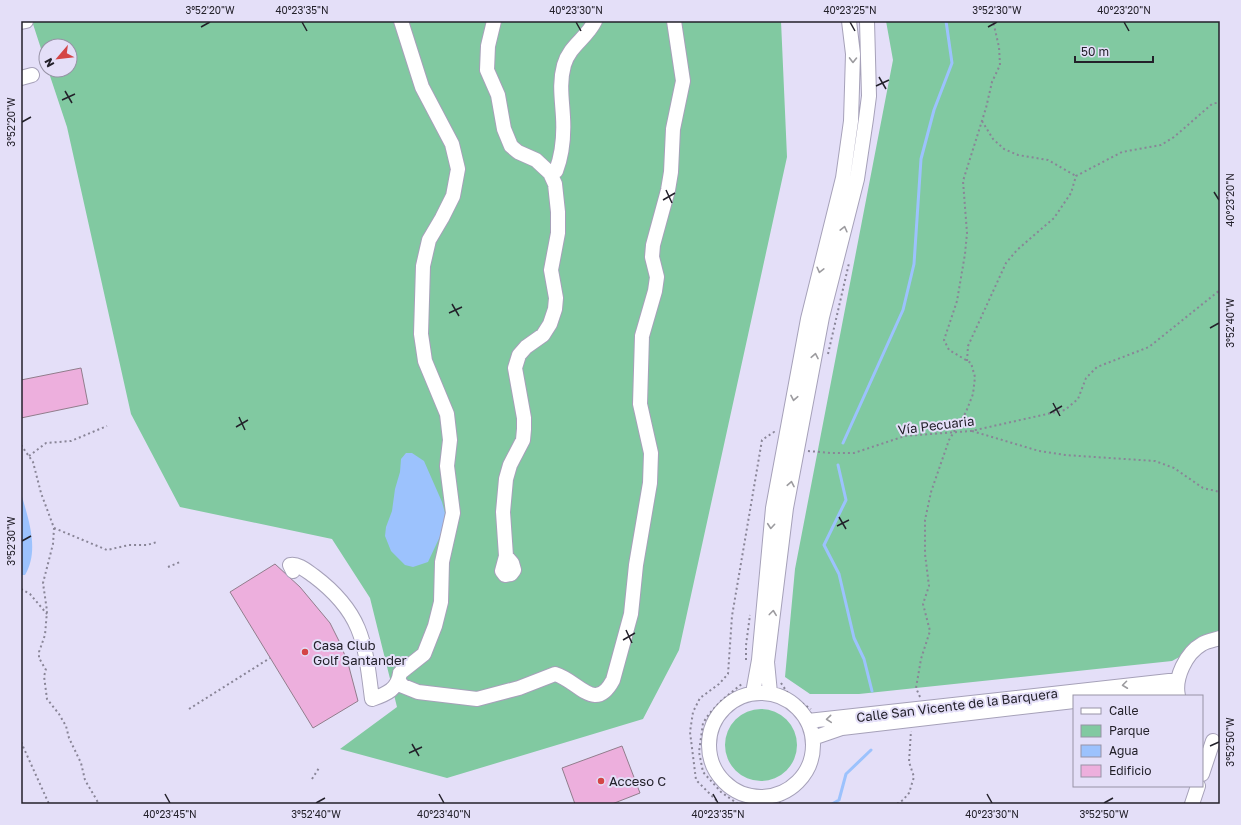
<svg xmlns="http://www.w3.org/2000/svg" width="1241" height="825" font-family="'Golos Text',sans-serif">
	<rect width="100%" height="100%" fill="#e4dff8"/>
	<!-- green -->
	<path fill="#81c9a1" d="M32,21H781L787,157L679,650L643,719L447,778L340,749L397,707L370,598L332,539L180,507L131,414L67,127L48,70H70V46H46V64Z
		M886,21H1220V635L1172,661L859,694H810L785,677L795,569L893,60Z
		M725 745a36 36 0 1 1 72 0a36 36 0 1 1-72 0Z"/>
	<!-- water -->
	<path fill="#9cc2fd" d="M406,453H412L424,461L442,502L445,513L443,530L428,562L413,567L405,565L391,551L385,536L386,527L392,511L395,489L400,472L401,459Z
		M21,493C28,518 40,550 25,575H21Z"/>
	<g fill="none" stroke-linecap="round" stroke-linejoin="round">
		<!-- stream -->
		<path stroke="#9cc2fd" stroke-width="3" d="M843,443L903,310L914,264L921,159L934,110L952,63L946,21
			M838,465L846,500L824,545L839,574L854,638L864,659L872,691
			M832,804L839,800L846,774L871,750"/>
	</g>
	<!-- building -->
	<path fill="#edafdd" stroke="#917d8c" d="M81,368L88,404L21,418V380Z
		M275,564L300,587L330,623L341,645L349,667L358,701L313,728L230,592Z
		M622,746L640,793L612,804H575L562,768Z"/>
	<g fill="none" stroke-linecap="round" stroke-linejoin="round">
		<defs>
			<path id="minor" d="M494,21L488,46L487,70L498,95L504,129L511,146L518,152L536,160L550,173L555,184L558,212V233L551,270L556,298L555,309L550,324L543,335L526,347L519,355L515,368L524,418V429L523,440L510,465L506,479L503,512L506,556L502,571L505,575L511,574L514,570L512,563L506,556
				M21,22L26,21
				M21,78L32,75
				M550,173L556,171C562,155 564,134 563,117C562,99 559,83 564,65C570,45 586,39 595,21
				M293,571L290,565C298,563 308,572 314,576C363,613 365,643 372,699C387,694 398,689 400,673L424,654L435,626L441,602L442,562L453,513L447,466L450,440L447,414L425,361L421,334L423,266L429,240L442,218L453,196L458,169L452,144L422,87L401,21
				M399,682L403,686L418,692L477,699L519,688L555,674C579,681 595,714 613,680L631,614L636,565L650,483L651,453L640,404L642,336L655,291L657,277L652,257L653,245L668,190L671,172L673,129L683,81L674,21
				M709 745a52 52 0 1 1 104 0a52 52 0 1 1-104 0Z
				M753,693L759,660L773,508L808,319L843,178L851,121L853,54L849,21
				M770,693L767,662L786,508L822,317L857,179L866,119L869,96L867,21
				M1116,696L1145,693L1177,692
				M1178,696C1174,678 1186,653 1202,644C1207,641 1214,640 1220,638
				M808,721L1178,680
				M813,738L842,728L1074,701
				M1202,774L1213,741
				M1192,804L1198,786"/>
		</defs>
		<!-- minor casing -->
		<use href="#minor" stroke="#a6a1b9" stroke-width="16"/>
		<!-- path -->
		<path stroke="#898597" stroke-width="2" stroke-dasharray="2 3" stroke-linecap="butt" d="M982,121L993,139L1004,149L1018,155L1048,160L1076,176
			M828,354L849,263
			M967,361L968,346L1006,263L1017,250L1054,218L1071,193L1076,176L1122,152L1161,145L1174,137L1212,104L1220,102
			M972,431L1039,451L1065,455L1155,461L1174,468L1203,488L1220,492
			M21,445L33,462L41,493L54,528L53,544L43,583L47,611L45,635L39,652V658L46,670L44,676L47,699L59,714L66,726L69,738L81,763L85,780L99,804
			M808,451L831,453H854L905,436L971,431L1065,410L1078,399L1086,378L1097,367L1149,347L1220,290
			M29,456L46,443L71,441L107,426
			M54,528L107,550L129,545H147L157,542
			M168,567L180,562
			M21,589L30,594L47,614
			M746,660V645L750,615
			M781,683L789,695L811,709
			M920,697L916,688L921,659L930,631L923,604L929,586L925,554V520L931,492L949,440L966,412L973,394L975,377L971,363L949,350L944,340L957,301L965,254L967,233L963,181L986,108L992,82L1000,65L999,47L993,21
			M189,709L270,658
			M21,742L49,804
			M312,779L319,768
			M720,804L696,780L690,732L693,712L700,698L719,684L728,674L732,616L762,440L774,432L775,434
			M738,804L721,792L703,772L699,752L703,723L709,714L722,700L743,683
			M779,804C783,797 790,795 796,790C809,780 814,764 819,749
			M897,804L903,800L909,793L914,777L909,762L911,731"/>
		<!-- minor -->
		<use href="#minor" stroke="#fff" stroke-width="14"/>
	</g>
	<!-- one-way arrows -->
	<defs><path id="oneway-chevron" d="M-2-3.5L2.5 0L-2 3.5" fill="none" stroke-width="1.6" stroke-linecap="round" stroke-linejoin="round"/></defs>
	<g stroke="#9c9b9f">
		<use href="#oneway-chevron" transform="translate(853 60) rotate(91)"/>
		<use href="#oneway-chevron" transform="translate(844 229) rotate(-76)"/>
		<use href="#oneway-chevron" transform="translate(820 270) rotate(104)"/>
		<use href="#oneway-chevron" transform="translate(815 356) rotate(-79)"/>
		<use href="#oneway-chevron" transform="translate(794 398) rotate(101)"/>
		<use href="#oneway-chevron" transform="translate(791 484) rotate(-79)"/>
		<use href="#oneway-chevron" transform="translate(771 526) rotate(95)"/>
		<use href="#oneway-chevron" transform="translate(773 613) rotate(-83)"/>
		<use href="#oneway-chevron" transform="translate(1125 685) rotate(173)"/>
		<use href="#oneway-chevron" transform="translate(829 719) rotate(175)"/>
	</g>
	<!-- ticks -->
	<path fill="none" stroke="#23212a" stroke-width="1.5" d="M302,22L307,31M576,22L581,31M850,22L855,31M1124,22L1129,31M201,27L210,22M988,27L997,22M879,77L886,89M876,86L889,80M65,91L72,103M62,100L75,94M22,122L31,117M666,190L672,203M1214,192L1219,200M663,200L675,193M452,304L459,316M449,313L462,307M1210,328L1219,323M1053,403L1060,416M1050,413L1062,406M239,417L245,430M236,427L248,420M839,517L846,529M837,526L849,520M22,541L31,536M626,630L632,643M623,640L635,633M412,744L419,756M1210,746L1219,742M409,753L422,747M165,794L170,803M439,794L444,803M713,794L718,803M987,794L992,803M316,803L325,798M1104,803L1113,798"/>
	<!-- markers -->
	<g fill="#d44546" stroke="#e4dff8" stroke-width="1.5">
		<circle cx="305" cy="652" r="4"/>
		<circle cx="601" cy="781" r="4"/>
	</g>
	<g text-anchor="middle" stroke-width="4" stroke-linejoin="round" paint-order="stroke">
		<!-- street labels -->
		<g font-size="13" fill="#23212a" stroke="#e4dff8">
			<text transform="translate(936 425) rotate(-7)" y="5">Vía Pecuaria</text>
			<text transform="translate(957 705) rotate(-7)" y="5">Calle San Vicente de la Barquera</text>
		</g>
		<!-- poi labels -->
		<g font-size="13" fill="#23212a" stroke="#e4dff8" text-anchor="start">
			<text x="313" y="650">Casa Club<tspan x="313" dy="15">Golf Santander</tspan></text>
			<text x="609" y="786">Acceso C</text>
		</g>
	</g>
	<!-- border -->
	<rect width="1241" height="825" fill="none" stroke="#e4dff8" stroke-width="44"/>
	<!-- legend -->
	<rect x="1073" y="695" width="130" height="92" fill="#e4dff8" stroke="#9793a6"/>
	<rect x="1081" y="708" width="20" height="6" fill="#ffffff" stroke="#9793a6"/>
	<text x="1109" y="715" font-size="12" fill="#23212a">Calle</text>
	<rect x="1081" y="725" width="20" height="12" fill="#81c9a1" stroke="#9793a6"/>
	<text x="1109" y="735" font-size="12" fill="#23212a">Parque</text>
	<rect x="1081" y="745" width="20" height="12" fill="#9cc2fd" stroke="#9793a6"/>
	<text x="1109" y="755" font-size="12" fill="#23212a">Agua</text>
	<rect x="1081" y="765" width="20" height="12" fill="#edafdd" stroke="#9793a6"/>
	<text x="1109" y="775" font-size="12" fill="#23212a">Edificio</text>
	<!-- north arrow -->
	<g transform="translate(58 58) rotate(242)"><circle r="19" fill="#e4dff8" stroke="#9793a6"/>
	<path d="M0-3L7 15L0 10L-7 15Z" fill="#d44546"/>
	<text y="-6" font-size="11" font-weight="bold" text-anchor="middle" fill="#23212a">N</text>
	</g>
	<!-- scale -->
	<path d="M1075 56v6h78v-6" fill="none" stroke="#23212a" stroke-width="2"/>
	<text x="1081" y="56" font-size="12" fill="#23212a" stroke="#e4dff8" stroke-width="3" paint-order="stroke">50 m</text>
	<rect x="22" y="22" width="1197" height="781" fill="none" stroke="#23212a" stroke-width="1.5"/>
	<g font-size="10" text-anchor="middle" fill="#23212a">
		<text x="210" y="14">3°52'20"W</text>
		<text x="302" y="14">40°23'35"N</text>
		<text x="576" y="14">40°23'30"N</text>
		<text x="850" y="14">40°23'25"N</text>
		<text x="997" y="14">3°52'30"W</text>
		<text x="1124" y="14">40°23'20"N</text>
		<text transform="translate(11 122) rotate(-90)" y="4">3°52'20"W</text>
		<text transform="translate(1230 200) rotate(-90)" y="4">40°23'20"N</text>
		<text transform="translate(1230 323) rotate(-90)" y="4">3°52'40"W</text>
		<text transform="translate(11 541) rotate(-90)" y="4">3°52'30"W</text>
		<text transform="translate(1230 742) rotate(-90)" y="4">3°52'50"W</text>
		<text x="170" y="818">40°23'45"N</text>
		<text x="316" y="818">3°52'40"W</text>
		<text x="444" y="818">40°23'40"N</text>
		<text x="718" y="818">40°23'35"N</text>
		<text x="992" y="818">40°23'30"N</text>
		<text x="1104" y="818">3°52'50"W</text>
	</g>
</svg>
